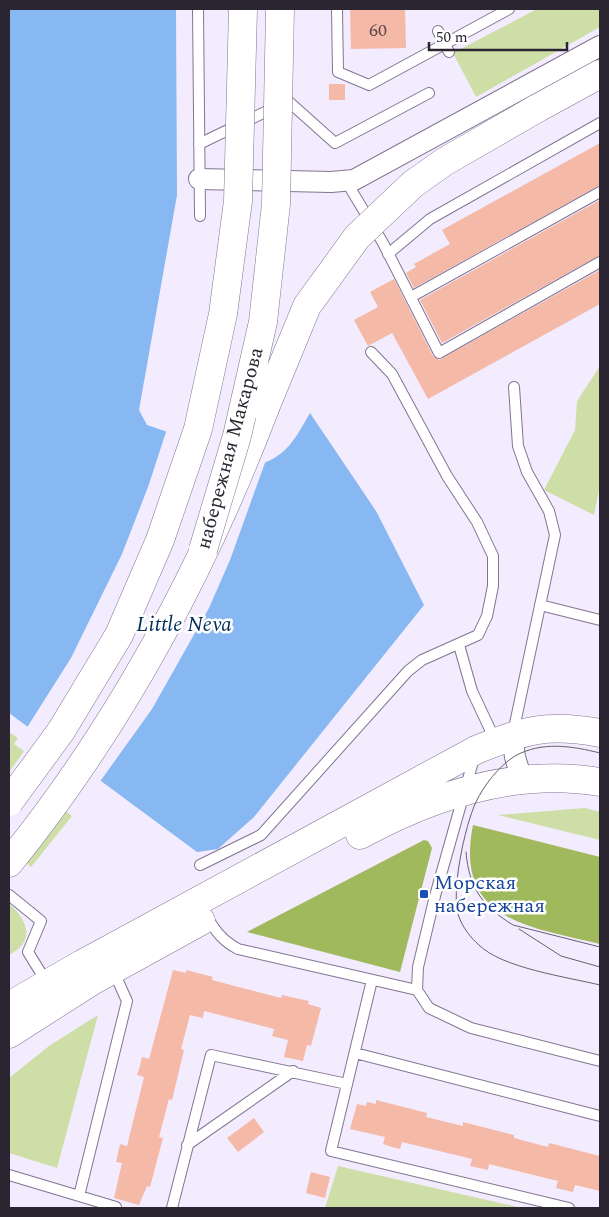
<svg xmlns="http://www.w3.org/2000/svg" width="609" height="1217" font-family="Spectral,serif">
	<rect width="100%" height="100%" fill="#f3ebfe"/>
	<!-- green -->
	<path fill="#cddfa7" d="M537,9H600V27L476,97L453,53Z
		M600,366V485L594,515L544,490L575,430L577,401Z
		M9,732L18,738L14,744L24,751L10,771Z
		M49,798L72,816L31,867L9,849Z
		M585,808L600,812V840L498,815Z
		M9,904C28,920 36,941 9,955Z
		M98,1015L57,1168L9,1153V1078L49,1046Z
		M338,1166L522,1208H325Z"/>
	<!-- forest -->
	<path fill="#9fb95c" d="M473,825L600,857V944C528,926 454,921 473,825Z
		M424,840L428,841L432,848L400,972L247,932Z"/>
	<!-- water -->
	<path fill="#88b8f2" d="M9,9H176L177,195L139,410L147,425L261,464C288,455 296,437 310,413L376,511L424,605L254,817L218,849L197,852L9,713Z"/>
	<!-- pier -->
	<path fill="#f3ebfe" d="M167,429L261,462L266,460L230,560L209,608L152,709L99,783L26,729L71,658L122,554L148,487Z"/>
	<!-- building -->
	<path fill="#f5b9a8" d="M350,9H405L406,48L351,49Z
		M329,84H345V100H329Z
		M600,143V185L414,288L406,273L416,267L414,264L450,244L442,230Z
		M600,200V255L442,343L420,300Z
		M600,270V304L428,399L392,333L368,346L354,320L378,307L370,292L394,279L433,356L439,360Z
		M173,970L186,973V970L213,977L212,980L281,998L282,995L309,1001L308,1004L321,1008L311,1046L307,1045L303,1061L284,1057L288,1040L272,1036L274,1029L204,1011L203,1018L190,1015L181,1049L184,1050L172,1100L169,1099L159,1137L163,1138L150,1187L147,1186L139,1205L114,1198L122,1163L116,1162L120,1144L127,1146L144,1077L137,1075L140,1066L142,1057L149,1059Z
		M376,1100L427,1113L426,1117L463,1126V1122L514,1135V1138L548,1147L549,1143L600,1156V1191L575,1185L573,1192L556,1188L558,1181L489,1164L488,1170L470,1166L472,1159L402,1142L400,1149L392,1147L383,1144L385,1137L350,1129L357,1104L366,1106L367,1102L376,1104Z
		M254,1118L264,1132L238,1152L227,1138Z
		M311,1172L330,1177L325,1198L306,1193Z"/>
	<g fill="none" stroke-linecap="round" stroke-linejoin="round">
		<defs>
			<path id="lane" d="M198,9L200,216
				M337,9L338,72L369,85L509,9
				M438,31L449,52
				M199,144L288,101L335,143L429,93
				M346,181L383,243L439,353L600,262
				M388,254L430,219L600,123
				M411,297L600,192
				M540,605L600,620
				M459,645L472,691L496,742
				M513,733L555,535L549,511L527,472L518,446L514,387
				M474,758L435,896L418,967L417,990L429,1008L471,1028L600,1061
				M200,865L261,835L408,671L422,660L478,635L487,616L493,586V556L477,522L447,476L392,374L371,352
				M9,895L41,921L28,952L47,983
				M207,917C216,932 223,941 238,949L417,990
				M372,980L331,1151L569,1208
				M355,1053L600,1116
				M187,1145L293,1071
				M9,1175L116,1207
				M79,1196L127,1001L113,970
				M172,1208L211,1055L347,1084"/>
			<path id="street" d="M199,179L331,182L354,180L600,46
				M512,735L515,757L522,780"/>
			<path id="secondary" d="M536,109L600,74
				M360,835C433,795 516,768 600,782
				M9,863C119,727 203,571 265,408
				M9,1006L82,964L476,750C525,730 547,723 600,733
				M9,1034L92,981L201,921"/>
		</defs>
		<!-- lane casing -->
		<use href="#lane" stroke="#827591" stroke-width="12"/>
		<!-- street casing -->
		<use href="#street" stroke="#827591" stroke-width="22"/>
		<!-- secondary casing -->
		<use href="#secondary" stroke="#827591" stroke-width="29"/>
		<!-- lane -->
		<use href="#lane" stroke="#fff" stroke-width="10"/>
		<!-- street -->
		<use href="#street" stroke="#fff" stroke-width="20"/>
		<!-- secondary -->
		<use href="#secondary" stroke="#fff" stroke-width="28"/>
		<!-- tram -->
		<path stroke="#67616f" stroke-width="1" d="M600,753C572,746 542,741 515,756C499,766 484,785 476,802C465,825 450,894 459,917C463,928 471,938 479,945C502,968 567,977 600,985
			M466,852C469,888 482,906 513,925L600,947
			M519,929L561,956L600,967"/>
		<defs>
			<path id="secondary-bridge" d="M265,408L307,306L357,237L413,184L444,162L536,109
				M203,550L237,436L263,322L276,204L280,9
				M9,802L61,731L119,635L160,540L198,429L223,314L238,201L243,9"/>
		</defs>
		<!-- secondary-bridge casing -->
		<use href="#secondary-bridge" stroke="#827591" stroke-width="29" stroke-linecap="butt"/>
		<!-- secondary-bridge -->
		<use href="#secondary-bridge" stroke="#fff" stroke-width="28"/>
	</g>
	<!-- markers -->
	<rect fill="#1a4fb4" stroke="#fff" stroke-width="2" x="419" y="889" width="10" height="10" rx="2.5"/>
	<g text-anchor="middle" stroke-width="5" stroke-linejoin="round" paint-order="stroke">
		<!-- number labels -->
		<g font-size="18" fill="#5d4a4f">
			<text x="378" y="36">60</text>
		</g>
		<!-- street labels -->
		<g font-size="20" fill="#2a2531" stroke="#fff">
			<text transform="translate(229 448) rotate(-75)" y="7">набережная Макарова</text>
		</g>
		<!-- transit labels -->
		<g font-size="20" fill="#164399" stroke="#fff" text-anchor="start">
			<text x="434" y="889">Морская<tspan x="434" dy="23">набережная</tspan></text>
		</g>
		<!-- water labels -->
		<g font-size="21" font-style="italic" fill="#022c58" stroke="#fff">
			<text x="184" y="631">Little Neva</text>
		</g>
	</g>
	<!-- border -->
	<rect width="609" height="1217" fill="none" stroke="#2a2531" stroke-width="20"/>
	<!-- scale -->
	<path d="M429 42v8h138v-8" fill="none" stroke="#2a2531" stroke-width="2.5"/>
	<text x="436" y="42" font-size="15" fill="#2a2531" stroke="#ffffff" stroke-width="4" paint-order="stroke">50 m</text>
</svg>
